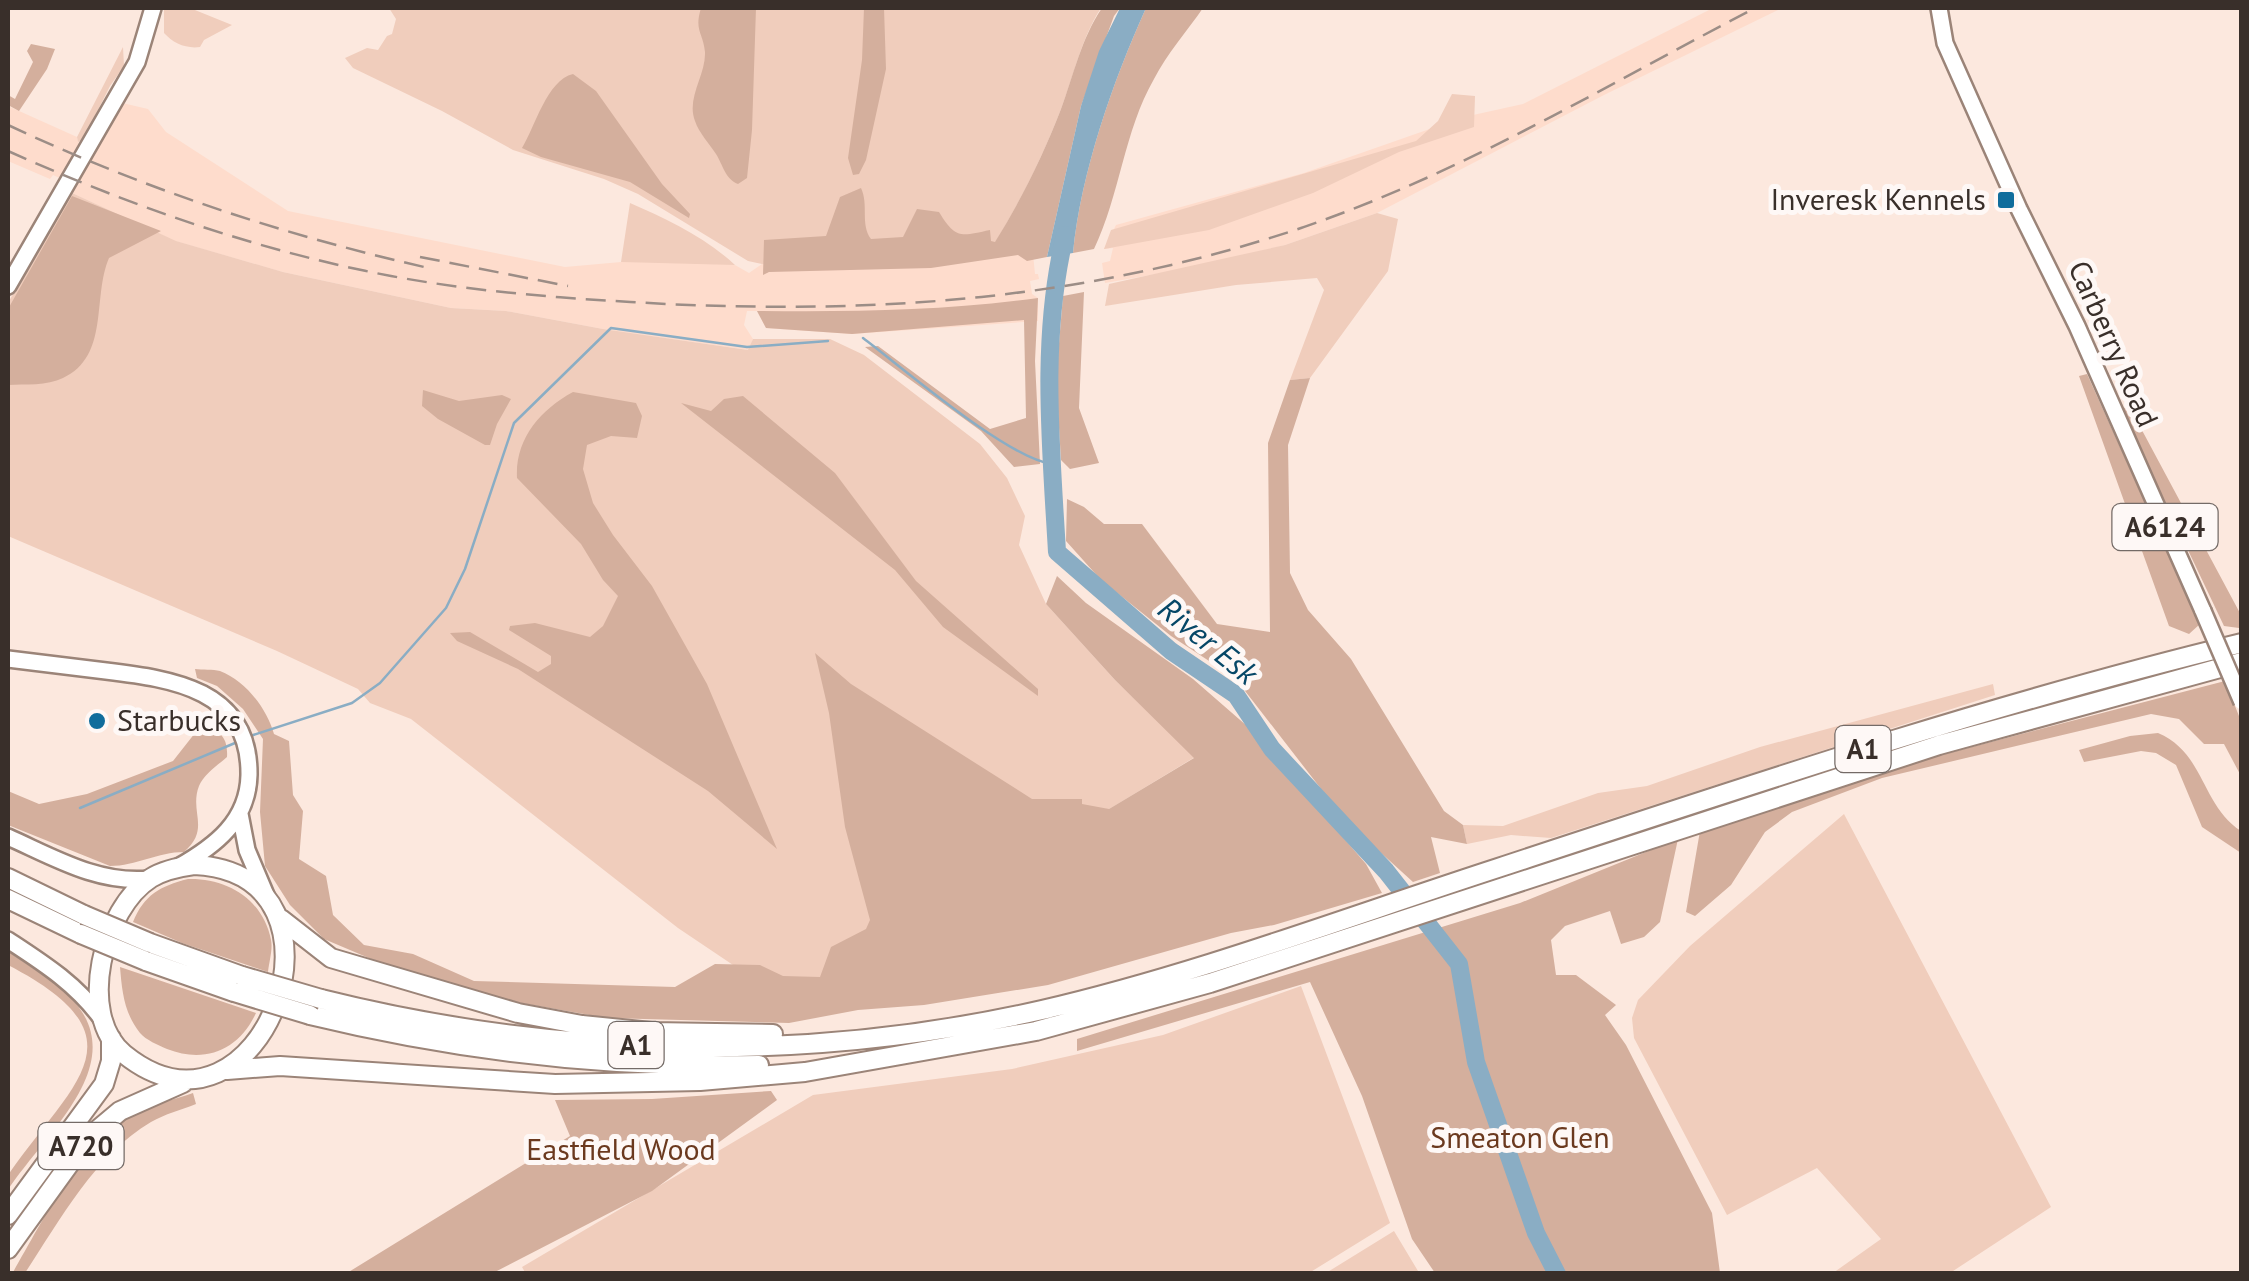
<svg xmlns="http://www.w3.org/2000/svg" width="2249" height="1281" font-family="'PT Sans',sans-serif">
	<rect width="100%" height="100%" fill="#fce8de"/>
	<!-- built -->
	<path fill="#fedccc" d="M1713,8H1782L1604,95L1377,213L1285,245L1191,268L1105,283L1102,263L1110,261L1113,248L1104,249L1116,225L1304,173L1464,117L1523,104Z
		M118,102L148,109L166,132L288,211L565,267L621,262H709L735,265L749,273L762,264L1033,254L1035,274H1038L1039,279L1030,281L1032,294L1038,298V321L852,334L766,328L757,311H747L744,325L753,339L749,350L603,329L506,311L451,308L283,272L175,241L70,192L73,184L53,175L50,179L8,161V106L77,137L78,142L93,148Z"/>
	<!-- green -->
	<path fill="#f0cdbc" d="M164,8H190L232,25L204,40L200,47C186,49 173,43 164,33Z
		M389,8H1101C1081,39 1074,75 1061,109C1043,156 1021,200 995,243L762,264L748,261L638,194L604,179L513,150L442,111L353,68L345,58L367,48L378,50L387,36L392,34L396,19Z
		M123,47L124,66L110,86L83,140L78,142L77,137Z
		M1452,94L1475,96L1474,127L1399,152L1313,193L1209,230L1104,249L1111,230L1416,141L1438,121Z
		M70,192L176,241L283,272L451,308L506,311L603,329L748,350L753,339H830L864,355L980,444L1007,478L1025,516L1019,545L1046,604L1115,680L1195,757L809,991L736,967L678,928L411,719L370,703L358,689L277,651L8,536V303Z
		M630,203C667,219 705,237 735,265L621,262Z
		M1377,213L1398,219L1388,271L1310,378L1290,380L1324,290L1317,278L1236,285L1105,306L1109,284L1285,245Z
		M1993,684L1995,695L1551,838L1511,835L1467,844L1463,825L1503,826L1598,793L1647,786L1760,747Z
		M1844,814L2051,1207L1950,1273H1833L1881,1239L1817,1168L1727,1215L1634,1038L1632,1018L1638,1000L1690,946Z
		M1301,986L1390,1223L1309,1273L526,1274L522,1267L813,1095L1012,1069L1163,1035Z
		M1394,1231L1418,1271L1414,1274L1326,1273Z"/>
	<!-- forest -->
	<path fill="#d4af9d" d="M701,8H756L752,130L747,178L738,184C725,179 723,165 716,154C709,143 699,133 695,121C686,98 706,75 705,52C703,32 694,31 701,8Z
		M864,8H884L886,69L866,160L859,174L853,175L848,158L862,60Z
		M1102,8H1120L1114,16L1081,106L1047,257L1027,261L1018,255L931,268L769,272L763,275L764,240L826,236L840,197L861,188C869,205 860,224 871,239L903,237L917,209L939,212C956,240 961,236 990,230L991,241L995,242C1021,200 1043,156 1061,109C1074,74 1081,39 1102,8Z
		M1146,8H1203C1187,31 1167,54 1154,79C1124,131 1120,195 1094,249L1073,253C1081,172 1113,81 1146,8Z
		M31,44L55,49L47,69L19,111L8,105V95L15,99L33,62L27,51Z
		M573,74L596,91L662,184L690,214L689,218L630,182L541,157L522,148C535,127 547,80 573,74Z
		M72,196L161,231L109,258C92,297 110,356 63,378C47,386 25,384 8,385V309Z
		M1084,292L1079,408L1099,463L1070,469L1061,460L1056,379L1063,296Z
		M1038,298L1035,361L1040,464L1014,467L981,431L865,347L878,346L990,429L1026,418L1024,320L852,334L766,328L757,311C851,312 944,311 1038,298Z
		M2087,374L2200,624L2189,634L2169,626L2079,376Z
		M1310,378L1288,445L1290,573L1308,610L1351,659L1444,811L1463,825L1467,844L1431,837L1440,873L1413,882L1346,821L1235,678L1171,636L1101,580L1066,541L1067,499L1084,507L1104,524H1142L1217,624L1270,632L1268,443L1290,380Z
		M423,390L459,401L502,395L511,399L497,424L490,445H485L438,419L422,406Z
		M573,392L636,403L642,416L637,438L611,436L587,445L583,469L593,503L613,535L652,586L707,684L777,849L708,791L518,669L457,641L450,633L470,632L538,672L551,664V656L509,630L510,626L535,623L590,637L603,626L618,596L603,580L581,544L517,478C515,439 540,410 573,392Z
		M743,396L835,473L916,581L1038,689V696L943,627L895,570L681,403L711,411L724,399Z
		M2129,406L2241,615L2239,628L2224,626L2121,409Z
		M1057,576L1086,603L1193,679L1247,726L1366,864L1382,893L1274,925L1231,933L1048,985L924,1005L858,1010L789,1023L607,1018L521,1003L383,964L324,939L290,905L265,866L260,812L263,739L243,709L217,686L197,678L195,669C202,670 213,669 220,671C246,681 267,709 274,734L289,741L293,795L303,811L299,859L326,876L333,915L364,945L413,954L474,981L675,987L715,964L760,965L783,976L820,977L831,947L866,929L870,920L845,827L829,713L815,653L851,684L1032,799H1082V804L1109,809L1194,758L1115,680L1046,604Z
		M2225,681L2241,721V776L2224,744H2204L2179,719L2151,714L1882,778L1792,812L1765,832L1731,885L1695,916L1686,912L1700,831L1945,754Z
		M206,728C223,731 228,741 227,757C218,765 204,774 199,786C189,812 211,829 184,852C158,852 136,866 110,866L8,825V791L39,804L87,794L173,761L195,733Z
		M2158,733C2205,753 2201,805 2241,831V853L2202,827L2176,765L2156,753L2141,751L2084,762L2079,750L2130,736Z
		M1678,839L1660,922L1644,937L1621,944L1610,911L1565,926L1551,940L1556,975H1576L1616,1005L1605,1015L1626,1045L1712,1213L1720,1273H1435L1412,1239L1362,1096L1310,982L1077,1051V1039L1520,903Z
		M188,879C227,878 263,899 271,940C273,949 269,962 268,972L182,943L133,922C144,895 160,886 188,879Z
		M8,951C24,963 43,974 59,987C143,1055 48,1129 8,1190V1175C73,1081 148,1038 8,965Z
		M120,967L256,1013C239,1050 205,1064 167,1049C158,1045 146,1040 140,1033C124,1013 122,991 120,967Z
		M771,1091L777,1100L652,1191L493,1273H347L570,1136L555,1100L652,1099Z
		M193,1093L196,1104C181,1110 165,1114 151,1122C95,1155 60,1220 25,1273L12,1274C43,1221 83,1137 141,1111C157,1103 176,1099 193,1093Z"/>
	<!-- water -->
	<path fill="#8aadc4" d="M1120,8H1146C1113,81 1081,172 1073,253L1047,257L1081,106L1099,51Z"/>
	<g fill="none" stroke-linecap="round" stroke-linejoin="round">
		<!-- stream -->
		<path stroke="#8aadc4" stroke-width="2.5" d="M863,338C903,368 1007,458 1052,464
			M247,737L352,703L380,683L446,608L465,569L514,423L611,328L747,347L828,341
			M80,808L235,743"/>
		<!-- river -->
		<path stroke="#8aadc4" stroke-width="18" d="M1065,235C1040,339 1051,446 1057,552L1171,651L1236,695L1272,749L1386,871L1459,964L1476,1062L1536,1233L1557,1274"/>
		<defs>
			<path id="major" d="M1939,8L1945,43L2019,209L2077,326L2203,611
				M8,286L137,62L153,8
				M8,659C40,663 73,667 106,671C172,679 250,689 249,775C248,821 215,846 178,867
				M240,814L247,850L266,895
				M8,837C53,857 98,884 149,879
				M8,940C43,963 75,983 101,1018"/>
			<path id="highway" d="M194,865C368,872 262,1166 124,1054C76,1014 103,908 151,878C164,870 179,867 194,865Z
				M8,878L84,915
				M8,899L81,934
				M281,919L331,958L518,1013L582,1025L651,1032L773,1034
				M150,943L242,976
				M146,961L234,992
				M321,999C557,1058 805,1064 1042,1010C1197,974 1347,917 1498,868C1744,787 1990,704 2242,643
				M310,1015C458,1051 606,1068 759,1065
				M227,1070L280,1066L555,1084L700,1081L805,1072L1036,1031L1210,983L1939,745L2242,662
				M8,1215L104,1084L111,1061V1038
				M8,1249L89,1137L120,1111L183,1083"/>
		</defs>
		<!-- major casing -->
		<use href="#major" stroke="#9b8478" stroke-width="20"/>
		<!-- highway casing -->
		<use href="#highway" stroke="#9b8478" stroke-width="22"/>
		<!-- major -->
		<use href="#major" stroke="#fff" stroke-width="15"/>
		<!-- highway -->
		<use href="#highway" stroke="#fff" stroke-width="18"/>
		<!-- rail -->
		<path stroke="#9c8d86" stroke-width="2.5" stroke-dasharray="20 10" stroke-linecap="butt" d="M8,125C144,189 286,236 433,269
			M8,151C131,206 259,251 391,276C482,293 574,299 666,304C886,314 1089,299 1301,228C1460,174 1607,85 1755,8
			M420,257L568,286"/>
		<defs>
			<path id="major-bridge" d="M2203,611L2242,702"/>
			<path id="highway-bridge" d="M84,915L150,943
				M81,934L146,961
				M242,976L321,999
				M234,992L310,1015"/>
		</defs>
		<!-- major-bridge casing -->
		<use href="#major-bridge" stroke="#9b8478" stroke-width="20" stroke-linecap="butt"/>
		<!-- highway-bridge casing -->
		<use href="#highway-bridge" stroke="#9b8478" stroke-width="22" stroke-linecap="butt"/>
		<!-- major-bridge -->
		<use href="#major-bridge" stroke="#fff" stroke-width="15"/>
		<!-- highway-bridge -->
		<use href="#highway-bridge" stroke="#fff" stroke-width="18"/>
	</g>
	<!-- markers -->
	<g fill="#106d9c" stroke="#fef8f6" stroke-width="4">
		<rect x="1996" y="190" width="20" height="20" rx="5"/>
		<circle cx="97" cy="721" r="10"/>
	</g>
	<g text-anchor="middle" stroke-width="10" stroke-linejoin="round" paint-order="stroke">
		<!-- shield labels -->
		<g fill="#fef8f6" stroke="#746b67" stroke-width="2.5">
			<rect x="2112.5" y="504" width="105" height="46" rx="8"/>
			<rect x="1835.5" y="726" width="55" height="46" rx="8"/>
			<rect x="608.5" y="1022" width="55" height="46" rx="8"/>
			<rect x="38.5" y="1123" width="85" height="46" rx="8"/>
		</g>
		<g font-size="28" font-weight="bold" fill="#392f2a">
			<text x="2165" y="537">A6124</text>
			<text x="1863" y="759">A1</text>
			<text x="636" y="1055">A1</text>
			<text x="81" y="1156">A720</text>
		</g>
		<!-- poi labels -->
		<g font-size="30" fill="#392f2a" stroke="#fef8f6" text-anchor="end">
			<text x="1986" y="210">Inveresk Kennels</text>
			<text x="117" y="731" text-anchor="start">Starbucks</text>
		</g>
		<!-- street labels -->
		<g font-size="30" fill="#392f2a" stroke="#fef8f6">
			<text transform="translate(2113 344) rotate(66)" y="10">Carberry Road</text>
		</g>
		<!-- park labels -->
		<g font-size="30" fill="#6b391e" stroke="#fef8f6">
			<text x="1520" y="1148">Smeaton Glen</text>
			<text x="621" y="1160">Eastfield Wood</text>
		</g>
		<!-- water labels -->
		<g font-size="32" font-style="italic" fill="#064767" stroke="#fef8f6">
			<text transform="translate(1208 641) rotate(39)" y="11">River Esk</text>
		</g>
	</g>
	<!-- border -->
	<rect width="2249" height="1281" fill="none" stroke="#392f2a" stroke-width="20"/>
</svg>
